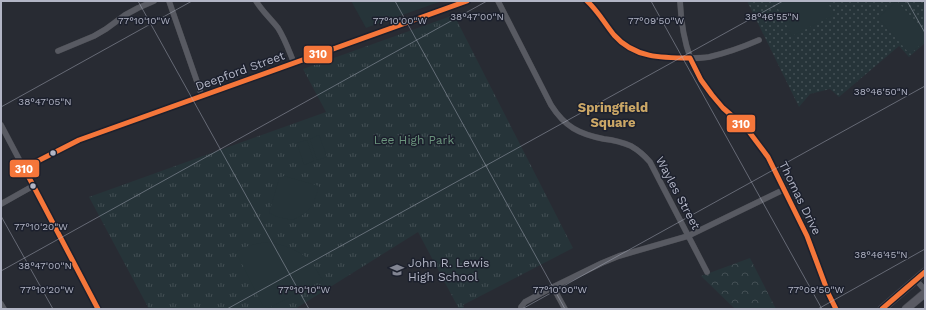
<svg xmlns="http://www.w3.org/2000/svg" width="926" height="310" font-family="'Work Sans',sans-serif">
	<defs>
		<pattern id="grass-dots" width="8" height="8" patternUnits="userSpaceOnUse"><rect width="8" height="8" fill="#263439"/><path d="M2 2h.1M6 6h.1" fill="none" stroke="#434f54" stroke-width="1.8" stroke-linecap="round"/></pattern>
		<pattern id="forest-crowns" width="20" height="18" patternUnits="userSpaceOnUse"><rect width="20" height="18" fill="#263439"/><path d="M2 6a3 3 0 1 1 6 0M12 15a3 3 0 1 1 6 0" fill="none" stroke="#434f54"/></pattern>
		<pattern id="park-tufts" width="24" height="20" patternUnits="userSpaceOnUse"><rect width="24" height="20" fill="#263439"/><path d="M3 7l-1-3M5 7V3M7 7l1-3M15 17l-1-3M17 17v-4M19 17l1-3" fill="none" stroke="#434f54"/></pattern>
	</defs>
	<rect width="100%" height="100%" fill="#282b33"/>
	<!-- grass -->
	<path fill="url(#grass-dots)" d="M747,1H925V43L909,57L899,46L839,97L830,89L810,94L799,107Z"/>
	<!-- forest -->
	<path fill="url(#forest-crowns)" d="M750,258L776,309H735L701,276Z"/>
	<!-- park -->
	<path fill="url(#park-tufts)" d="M454,15L573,248L463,305L464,309H459L418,232L295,309H149L89,197L326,112L303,69Z"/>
	<!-- pitch -->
	<path fill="#263439" d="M351,1H442L366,28Z
		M774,1H827L834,15L792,36Z
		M897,1L925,33V41L910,54L878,18Z
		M319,135L327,157L317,160L310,139Z
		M307,140L314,161L304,165L297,143Z
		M284,176L319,186L313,205L303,215L292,220L278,217L269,213L279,179Z
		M266,242C283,244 301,250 313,264C316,269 319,275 323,280L269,308L263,306L236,252C246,246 254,244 266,242Z"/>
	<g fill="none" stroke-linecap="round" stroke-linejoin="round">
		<defs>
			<path id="street" d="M169,1L202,96
				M256,1C262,11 271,19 278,28C285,39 289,51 294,63
				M498,1L551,105C565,127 579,134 604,139C613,140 622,142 631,146C638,150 644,155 650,162L707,272
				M587,1C601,14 608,32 623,44C637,55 654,57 672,58C684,58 697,59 709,57C726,53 743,47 759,40
				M680,1C682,43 692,77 723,108C728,113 734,117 739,122C750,132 760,144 768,157C777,172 784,187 791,203C797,216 804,228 809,241C818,264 825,287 836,309
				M58,51L94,36L106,29L125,15L138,8L154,1
				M1,125L98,309
				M24,168L62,148L79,140L467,1
				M1,204L33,186
				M916,280L925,290
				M553,287L602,263L619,256L688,236L785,189
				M1,304L4,309
				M521,309V307L525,302L553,287L565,309"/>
			<path id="primary" d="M882,309L925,272
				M906,309L925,293"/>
		</defs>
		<!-- street casing -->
		<use href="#street" stroke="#44464c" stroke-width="6"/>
		<!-- primary casing -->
		<use href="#primary" stroke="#464850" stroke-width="9"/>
		<!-- street -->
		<use href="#street" stroke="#585a62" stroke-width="5.5"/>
		<!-- primary -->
		<use href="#primary" stroke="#5a5b64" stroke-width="8"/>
		<defs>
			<path id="bus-1" d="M587,1C598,11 605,24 614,35C634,58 662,58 690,58L701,80L712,95L723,108L747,129L768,157L807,236L829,295L836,309
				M98,309L24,168L79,140L467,1
				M882,309L925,272"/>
		</defs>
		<!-- bus-1 casing -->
		<use href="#bus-1" stroke="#1c202d" stroke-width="8"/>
		<!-- bus-1 -->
		<use href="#bus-1" stroke="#f5763a" stroke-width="5"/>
	</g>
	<!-- ticks -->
	<path fill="none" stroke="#b2b5c5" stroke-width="1" stroke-opacity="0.45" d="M138,1L309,309M395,1L565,309M651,1L822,309M907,1L925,33M1,107L192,1M1,216L53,309M1,271L487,1M227,309L783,1M522,309L925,86M818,309L925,249"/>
	<!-- icons -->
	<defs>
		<symbol id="school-bare" viewBox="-9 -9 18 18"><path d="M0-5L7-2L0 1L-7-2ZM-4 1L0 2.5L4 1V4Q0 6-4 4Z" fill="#828592" stroke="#1c202d" stroke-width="2.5" paint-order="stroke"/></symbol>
	</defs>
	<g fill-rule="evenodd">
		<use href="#school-bare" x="387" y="260" width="20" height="20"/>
	</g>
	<!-- markers -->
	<g fill="#b2b5c5" stroke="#1c202d" stroke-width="1.5">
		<circle cx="53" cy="153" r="3.5"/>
		<circle cx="33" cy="186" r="3.5"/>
	</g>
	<g text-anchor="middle" stroke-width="3" stroke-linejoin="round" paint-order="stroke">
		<!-- street labels -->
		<g font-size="12" fill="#b2b5c5" stroke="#1c202d">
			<text transform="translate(240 71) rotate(-20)" y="4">Deepford Street</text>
			<text transform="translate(678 193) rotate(62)" y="4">Wayles Street</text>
			<text transform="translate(800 198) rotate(64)" y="4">Thomas Drive</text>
		</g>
		<!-- park labels -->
		<g font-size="12" fill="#6b947d" stroke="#1c202d">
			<text x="414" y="144">Lee High Park</text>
		</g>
		<!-- poi labels -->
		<g font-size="12" fill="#b2b5c5" stroke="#1c202d" text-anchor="start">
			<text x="408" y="267">John R. Lewis<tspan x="408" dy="14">High School</tspan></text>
		</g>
		<!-- neighbourhood labels -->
		<g font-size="13" font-weight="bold" fill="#cba766" stroke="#1c202d">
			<text x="613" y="112">Springfield<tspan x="613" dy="15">Square</tspan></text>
		</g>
	</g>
	<g font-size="10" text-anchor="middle" fill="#b2b5c5" stroke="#1c202d" stroke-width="3" stroke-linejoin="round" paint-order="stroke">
		<text x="477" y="20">38°47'00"N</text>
		<text x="772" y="20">38°46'55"N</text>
		<text x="144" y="24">77°10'10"W</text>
		<text x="400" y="24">77°10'00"W</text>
		<text x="656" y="24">77°09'50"W</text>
		<text x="881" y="95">38°46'50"N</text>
		<text x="45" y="105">38°47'05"N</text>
		<text x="41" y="230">77°10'20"W</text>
		<text x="881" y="258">38°46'45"N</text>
		<text x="45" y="269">38°47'00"N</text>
		<text x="47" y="293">77°10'20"W</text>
		<text x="304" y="293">77°10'10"W</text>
		<text x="560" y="293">77°10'00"W</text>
		<text x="816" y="293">77°09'50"W</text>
	</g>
	<g stroke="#1c202d" stroke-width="1.5">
		<rect x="303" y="45" width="30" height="19" rx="4" fill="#f5763a"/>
		<rect x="726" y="114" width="30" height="19" rx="4" fill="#f5763a"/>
		<rect x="9" y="159" width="31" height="19" rx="4" fill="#f5763a"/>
	</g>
	<g font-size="11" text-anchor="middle" font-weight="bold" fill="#fff">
		<text x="318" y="58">310</text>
		<text x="741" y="128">310</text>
		<text x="24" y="173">310</text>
	</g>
	<!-- border -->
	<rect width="926" height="310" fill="none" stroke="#b2b5c5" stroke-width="4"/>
</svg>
